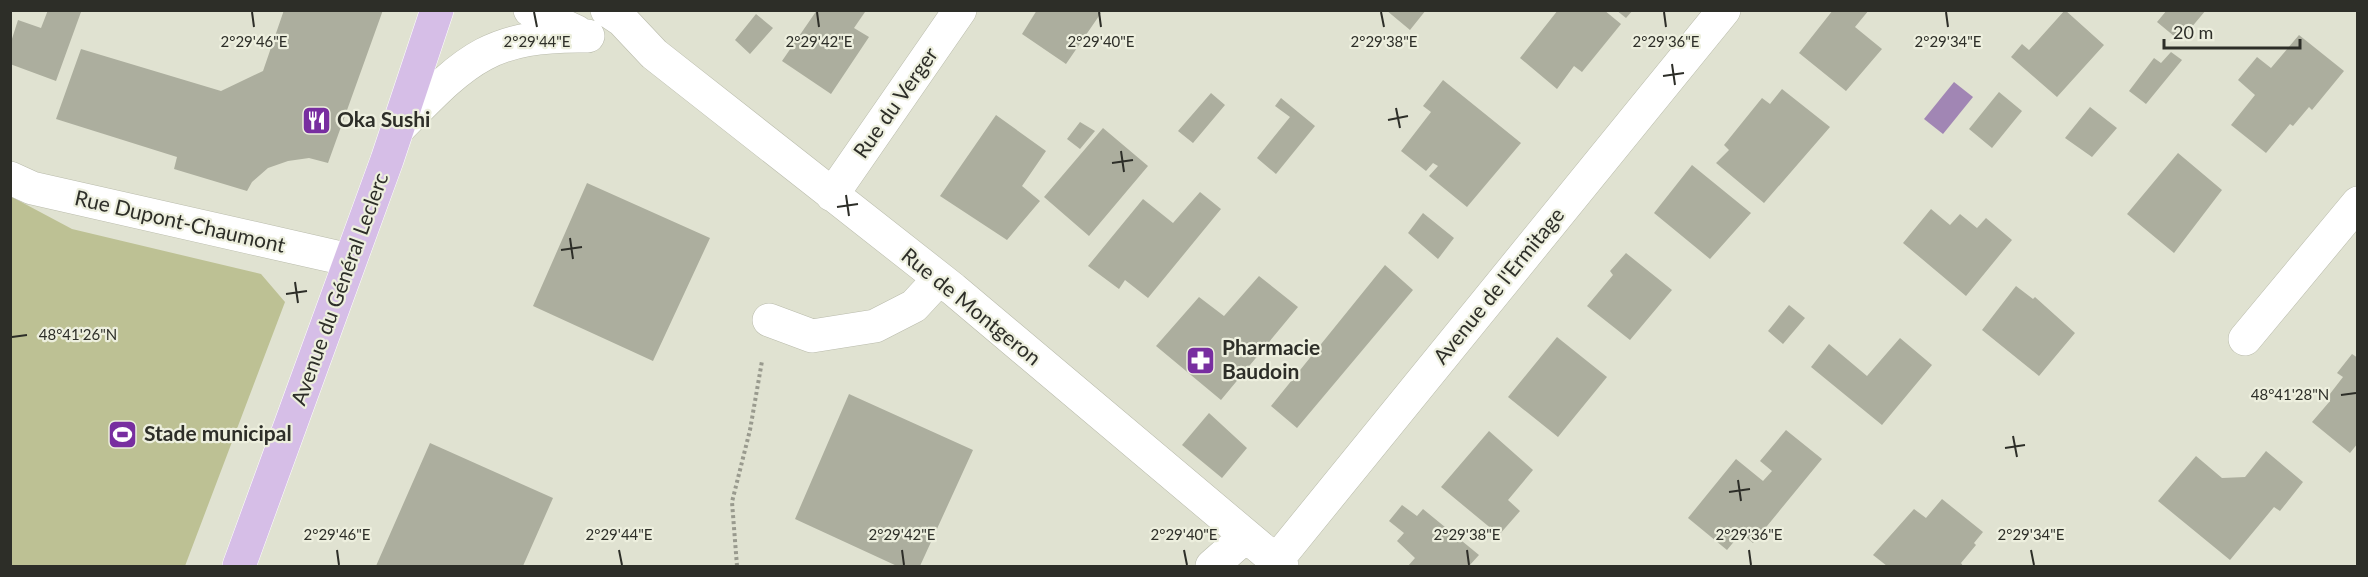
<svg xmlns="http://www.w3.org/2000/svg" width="2368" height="577" font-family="Lato,sans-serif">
	<rect width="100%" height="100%" fill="#e0e2d1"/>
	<!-- green -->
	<path fill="#bdc194" d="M10,196L72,229L261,274L285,302L185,566H11Z"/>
	<!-- water -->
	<path fill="#a186b4" d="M1954,82L1973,97L1943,134L1924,119Z"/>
	<!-- building -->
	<path fill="#acae9e" d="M48,10L81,12L56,81L10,64V45L18,20L41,28Z
		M284,10H383L328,163L309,158L288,161L268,168L252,182L247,191L174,169L177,157L56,119L81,49L221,91L263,71Z
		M817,10L865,12L854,28L869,37L831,94L782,61Z
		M1037,10H1098L1101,13L1066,64L1022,34Z
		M1386,10H1426L1410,30Z
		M1558,10H1604L1621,24L1582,72L1574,66L1557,89L1520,58Z
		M1616,10H1633L1626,18Z
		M1833,10H1869L1855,27L1882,49L1846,91L1799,53Z
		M2065,10L2104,45L2057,97L2011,57L2022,44L2029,50Z
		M2167,10H2206L2180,41L2157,22Z
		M756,14L773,28L750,54L735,40Z
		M2299,35L2344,71L2312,110L2309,107L2293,126L2290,124L2266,153L2231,125L2255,95L2238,80L2257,57L2271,68Z
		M2171,52L2182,60L2146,104L2129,91L2154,58L2161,63Z
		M1443,80L1521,143L1467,207L1429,176L1438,166L1433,163L1426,171L1401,151L1431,112L1423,106Z
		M1782,89L1830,127L1764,203L1716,163L1729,150L1724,145L1762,98L1770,104Z
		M1999,92L2022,111L1992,148L1969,129Z
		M1211,93L1225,105L1193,143L1178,131Z
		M1281,98L1315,126L1276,174L1257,158L1290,117L1275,106Z
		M2090,107L2117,128L2092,157L2065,138Z
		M996,115L1046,151L1022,186L1040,201L1007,240L940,196Z
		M1080,122L1095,131L1080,149L1067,139Z
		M1103,128L1148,166L1089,236L1044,197Z
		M2178,153L2222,190L2174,253L2127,214Z
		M1692,165L1751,213L1710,259L1654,213Z
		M587,183L710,238L653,361L533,306Z
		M1200,192L1221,209L1148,298L1125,280L1119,289L1088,266L1143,199L1173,223Z
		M1931,209L1950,225L1960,214L1977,228L1986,218L2012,240L1966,296L1903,243Z
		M1423,213L1454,238L1438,259L1408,233Z
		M1626,253L1672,290L1630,340L1587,306L1613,275L1610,271Z
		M1385,265L1413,290L1297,428L1271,406Z
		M1259,276L1298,307L1221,400L1156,346L1199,297L1224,316Z
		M2016,286L2033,299L2035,297L2075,333L2039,376L1982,330Z
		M1789,305L1805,318L1783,344L1768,331Z
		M1557,337L1607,377L1558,437L1508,397Z
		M1900,338L1932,365L1882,425L1811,367L1829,344L1867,376Z
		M2352,354L2358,358V443L2350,453L2312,422L2330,401L2326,399L2343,377L2337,373Z
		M849,394L973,450L920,566H897L795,519Z
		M1209,413L1247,448L1222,478L1182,445Z
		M1786,430L1822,459L1753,543L1741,533L1727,550L1688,518L1736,459L1763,481L1772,471L1760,461Z
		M1489,431L1533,470L1508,500L1520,511L1499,535L1441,487Z
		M430,443L553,498L523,566H376Z
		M2266,451L2303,482L2280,511L2274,507L2230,560L2158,501L2196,456L2222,478L2245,477Z
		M1942,499L1983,532L1974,543L1976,545L1961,563L1963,566H1887L1873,555L1914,509L1926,518Z
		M1402,505L1417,516L1423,509L1479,555L1469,566H1408L1415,558L1397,541L1404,533L1389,521Z"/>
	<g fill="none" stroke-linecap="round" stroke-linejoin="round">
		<defs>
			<path id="minor" d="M530,10L577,32
				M607,10L622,20L654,54L953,289L1282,566
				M398,129C465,61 487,34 588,36
				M10,178L32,188L350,260
				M832,195L960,10
				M769,320L812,336L875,326L914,306L939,279
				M2245,339L2358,203
				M1276,561L1724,10
				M1212,566L1246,536"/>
			<path id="major" d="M239,566L387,160L437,10"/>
		</defs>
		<!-- minor casing -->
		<use href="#minor" stroke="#b9bbab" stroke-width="34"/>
		<!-- major casing -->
		<use href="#major" stroke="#fff" stroke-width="34"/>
		<!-- path -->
		<path stroke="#999a8e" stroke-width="4" stroke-dasharray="3 3" stroke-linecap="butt" d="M737,566L732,502L750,430L762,361"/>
		<!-- minor -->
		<use href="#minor" stroke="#fff" stroke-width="33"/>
		<!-- major -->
		<use href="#major" stroke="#d6bee7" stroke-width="33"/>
	</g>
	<!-- ticks -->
	<path fill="none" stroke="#2d2e28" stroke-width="2" d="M252,12L254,27M534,12L537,27M817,12L819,27M1099,12L1101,27M1381,12L1384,27M1664,12L1666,27M1946,12L1948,27M1672,64L1675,85M1663,76L1684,73M1396,108L1400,128M1388,120L1408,116M1121,151L1124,172M1112,163L1133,160M846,195L849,216M837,207L858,204M570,238L573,259M561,250L582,247M295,282L298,303M286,294L307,291M12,337L27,335M2341,395L2356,393M2013,436L2017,457M2005,448L2025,445M1738,480L1741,501M1729,492L1750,489M337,550L339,565M619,550L622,565M902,550L904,565M1184,550L1187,565M1467,550L1469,565M1749,550L1751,565M2031,550L2034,565"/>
	<!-- icons -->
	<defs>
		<symbol id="restaurant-square" viewBox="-11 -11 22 22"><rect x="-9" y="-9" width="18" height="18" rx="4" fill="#782ea0" stroke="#edefde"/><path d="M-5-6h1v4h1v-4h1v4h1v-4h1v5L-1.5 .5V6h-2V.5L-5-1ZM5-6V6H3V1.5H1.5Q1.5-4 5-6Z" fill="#fff"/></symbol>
		<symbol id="pharmacy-square" viewBox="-11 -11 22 22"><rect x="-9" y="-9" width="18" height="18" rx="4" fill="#782ea0" stroke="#edefde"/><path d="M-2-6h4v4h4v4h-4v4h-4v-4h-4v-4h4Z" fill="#fff"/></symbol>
		<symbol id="stadium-square" viewBox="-11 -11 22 22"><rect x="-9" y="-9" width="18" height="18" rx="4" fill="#782ea0" stroke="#edefde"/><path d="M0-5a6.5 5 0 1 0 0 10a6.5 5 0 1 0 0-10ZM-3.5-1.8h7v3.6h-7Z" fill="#fff"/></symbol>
	</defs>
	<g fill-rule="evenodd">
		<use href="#restaurant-square" x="300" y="104" width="33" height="33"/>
		<use href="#pharmacy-square" x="1184" y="344" width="33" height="33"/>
		<use href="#stadium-square" x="106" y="418" width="33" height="33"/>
	</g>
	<g text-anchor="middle" stroke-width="4.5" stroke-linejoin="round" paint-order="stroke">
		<!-- street labels -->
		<g font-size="21" fill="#2d2e28" stroke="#edefde">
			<text transform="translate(896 103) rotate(-55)" y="7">Rue du Verger</text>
			<text transform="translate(180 222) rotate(13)" y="7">Rue Dupont-Chaumont</text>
			<text transform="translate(1499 286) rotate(-51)" y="7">Avenue de l'Ermitage</text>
			<text transform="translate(340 289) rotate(-70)" y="7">Avenue du Général Leclerc</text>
			<text transform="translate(971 307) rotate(39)" y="7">Rue de Montgeron</text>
		</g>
		<!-- poi labels -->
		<g font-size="21" font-weight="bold" fill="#2d2e28" stroke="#edefde" text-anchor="start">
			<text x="337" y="127">Oka Sushi</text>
			<text x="1222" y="355">Pharmacie<tspan x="1222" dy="24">Baudoin</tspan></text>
			<text x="144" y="441">Stade municipal</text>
		</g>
	</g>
	<g font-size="15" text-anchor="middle" fill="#2d2e28" stroke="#edefde" stroke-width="4.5" stroke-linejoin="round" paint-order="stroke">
		<text x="254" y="47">2°29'46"E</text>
		<text x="537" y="47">2°29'44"E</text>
		<text x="819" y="47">2°29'42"E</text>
		<text x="1101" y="47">2°29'40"E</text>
		<text x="1384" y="47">2°29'38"E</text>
		<text x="1666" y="47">2°29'36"E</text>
		<text x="1948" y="47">2°29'34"E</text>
		<text x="78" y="340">48°41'26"N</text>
		<text x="2290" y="400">48°41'28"N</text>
		<text x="337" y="540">2°29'46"E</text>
		<text x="619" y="540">2°29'44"E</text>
		<text x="902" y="540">2°29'42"E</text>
		<text x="1184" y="540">2°29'40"E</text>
		<text x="1467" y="540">2°29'38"E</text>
		<text x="1749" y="540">2°29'36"E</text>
		<text x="2031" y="540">2°29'34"E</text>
	</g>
	<!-- border -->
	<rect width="2368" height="577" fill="none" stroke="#2d2e28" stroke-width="24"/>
	<!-- scale -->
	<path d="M2164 39v9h136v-9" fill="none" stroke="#2d2e28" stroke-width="3"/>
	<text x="2173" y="39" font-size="18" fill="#2d2e28" stroke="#edefde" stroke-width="4.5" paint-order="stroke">20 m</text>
</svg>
